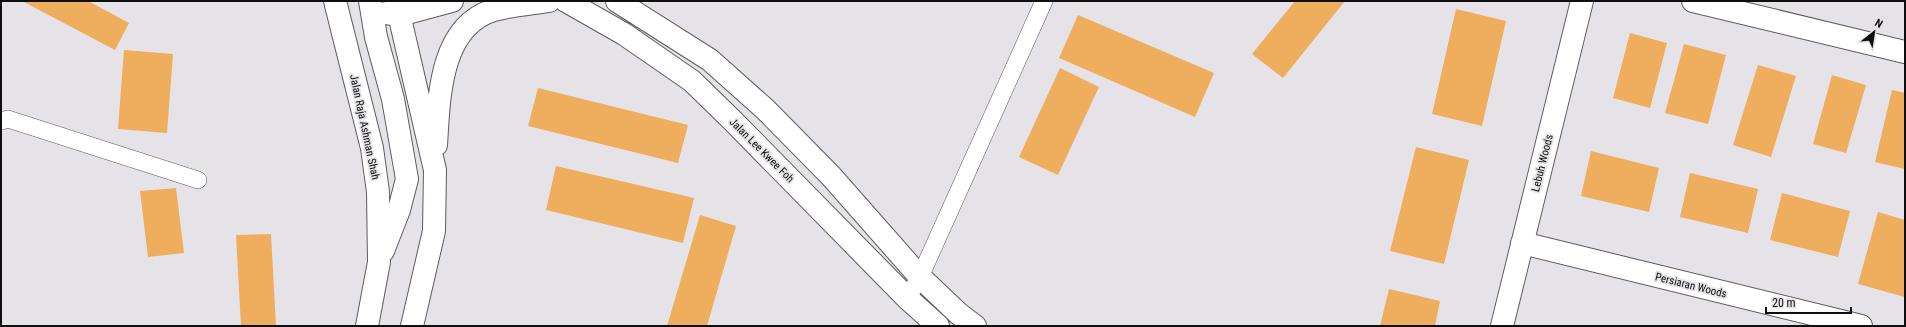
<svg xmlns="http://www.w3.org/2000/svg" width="1906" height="327" font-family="'Roboto Condensed',sans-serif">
	<rect width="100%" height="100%" fill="#e5e3e8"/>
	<!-- building -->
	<path fill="#efad5e" d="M22,1H88L129,23L115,50Z
		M1295,1H1345L1283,78L1252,54Z
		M1456,9L1506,21L1482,126L1432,114Z
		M1078,15L1214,73L1195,117L1059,58Z
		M1630,33L1667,43L1650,108L1613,98Z
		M1684,44L1726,55L1708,124L1665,113Z
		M124,50L173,54L167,133L118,129Z
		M1758,65L1796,76L1771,157L1733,145Z
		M1060,68L1099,87L1058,175L1019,157Z
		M1832,75L1866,85L1846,153L1813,144Z
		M538,88L688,125L678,163L528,126Z
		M1892,90L1905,93V169L1875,162Z
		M1416,147L1469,160L1444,264L1390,251Z
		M1591,151L1659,168L1649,212L1581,196Z
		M556,166L694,198L683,243L546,210Z
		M1690,173L1758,189L1748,233L1680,217Z
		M176,188L184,253L148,257L140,191Z
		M1782,193L1850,211L1838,257L1770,240Z
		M1878,212L1905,220V297L1858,284Z
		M700,215L736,226L707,326H667Z
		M271,234L276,326H241L236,235Z
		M1389,289L1440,301L1435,326H1380Z"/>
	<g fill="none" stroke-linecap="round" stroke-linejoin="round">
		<defs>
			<path id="lane" d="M1,121L8,119L198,180
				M907,298L920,277L1044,1"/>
			<path id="street" d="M1693,1L1905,52
				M1522,243L1861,326
				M1502,326L1582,1"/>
			<path id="secondary" d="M335,1L372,148L378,192L379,262L367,326
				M370,1L376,37L393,99L407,179L399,210L383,251
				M396,1L435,170L434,231L412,326
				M566,1L624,34L692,81L733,121L907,298L938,326
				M617,1L710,60L765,109L831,176L920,277L959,314L975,326
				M386,13L400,15L452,1
				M436,145C439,100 439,26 494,10C511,5 531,4 549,1"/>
		</defs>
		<!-- lane casing -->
		<use href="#lane" stroke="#5d5b5f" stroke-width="18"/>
		<!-- street casing -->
		<use href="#street" stroke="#5d5b5f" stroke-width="24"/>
		<!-- secondary casing -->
		<use href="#secondary" stroke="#5d5b5f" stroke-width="24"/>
		<!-- lane -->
		<use href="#lane" stroke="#fff" stroke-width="17"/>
		<!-- street -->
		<use href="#street" stroke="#fff" stroke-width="22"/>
		<!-- secondary -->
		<use href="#secondary" stroke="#fff" stroke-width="22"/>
	</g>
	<g text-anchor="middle" stroke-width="3.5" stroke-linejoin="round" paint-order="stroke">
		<!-- street labels -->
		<g font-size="11" fill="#0f0f10" stroke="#e5e3e8">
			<text transform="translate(365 127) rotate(78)" y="4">Jalan Raja Ashman Shah</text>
			<text transform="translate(762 150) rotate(45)" y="4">Jalan Lee Kwee Foh</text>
			<text transform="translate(1542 163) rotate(-76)" y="4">Lebuh Woods</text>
			<text transform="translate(1691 285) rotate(14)" y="4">Persiaran Woods</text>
		</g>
	</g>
	<!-- border -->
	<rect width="1906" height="327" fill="none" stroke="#0f0f10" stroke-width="4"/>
	<!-- north arrow -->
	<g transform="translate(1874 32) rotate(30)" stroke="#e5e3e8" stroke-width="3" paint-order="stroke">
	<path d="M0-3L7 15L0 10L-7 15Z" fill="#0f0f10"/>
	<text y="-6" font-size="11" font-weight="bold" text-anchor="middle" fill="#0f0f10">N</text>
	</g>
	<!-- scale -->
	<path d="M1766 307v6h85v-6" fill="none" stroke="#0f0f10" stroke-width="2"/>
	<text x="1772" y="307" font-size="12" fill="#0f0f10" stroke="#e5e3e8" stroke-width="3" paint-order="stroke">20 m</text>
</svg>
